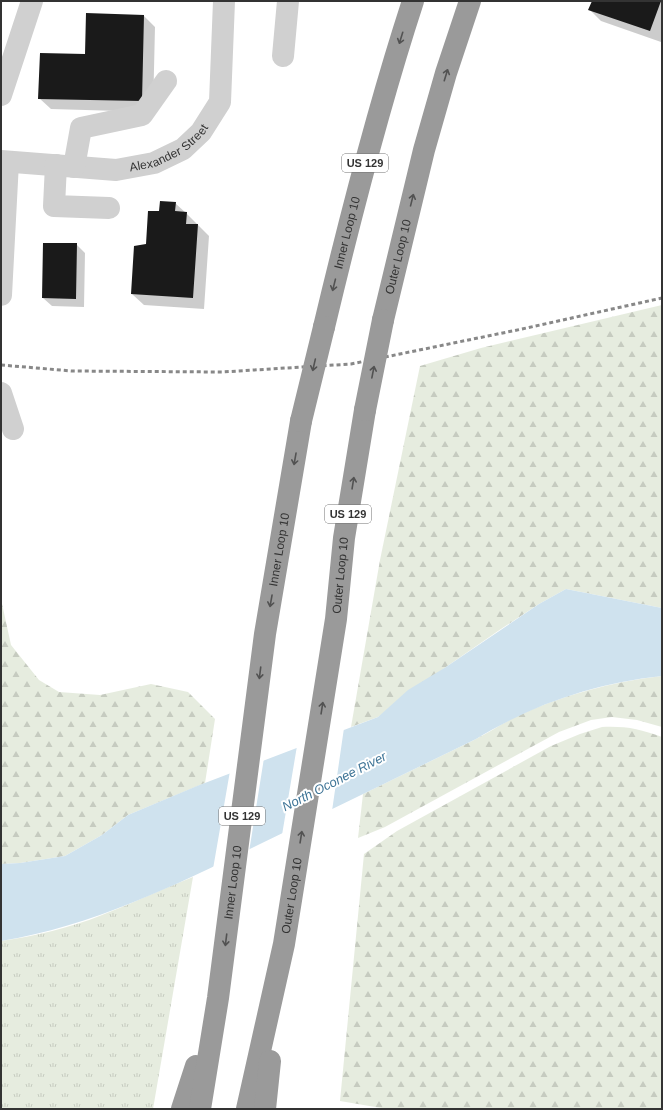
<svg xmlns="http://www.w3.org/2000/svg" width="663" height="1110" font-family="Arial,sans-serif">
	<defs>
		<pattern id="forest-firs" width="22" height="20" patternUnits="userSpaceOnUse"><rect width="22" height="20" fill="#e6ecdf"/><path d="M5 1l3.5 6h-7zM16 11l3.5 6h-7z" fill="#c6cbc0"/></pattern>
		<pattern id="park-tufts" width="24" height="20" patternUnits="userSpaceOnUse"><rect width="24" height="20" fill="#e6ecdf"/><path d="M3 7l-1-3M5 7V3M7 7l1-3M15 17l-1-3M17 17v-4M19 17l1-3" fill="none" stroke="#c6cbc0"/></pattern>
	</defs>
	<rect width="100%" height="100%" fill="#fff"/>
	<!-- forest -->
	<path fill="url(#forest-firs)" d="M662,305V608L566,589L539,604L498,631L446,667L378,717L351,727L380,560L420,366L481,348Z
		M1,599L11,645L39,680L59,692L100,695L151,684L188,692L215,719L205,783L128,815L102,835L65,856L20,863L1,864Z
		M662,676V727L637,720L612,717L591,720L559,732L385,827L358,838L363,794C400,776 437,758 474,740C488,733 503,723 517,716C563,695 611,682 662,676Z
		M602,727C626,726 640,729 662,737V1109H387L340,1101L364,854L397,831L551,746L580,734Z"/>
	<!-- park -->
	<path fill="url(#park-tufts)" d="M193,877L153,1109H1V941C35,936 70,928 102,915C133,903 162,889 193,877Z"/>
	<!-- water -->
	<path fill="#cfe2ee" d="M566,589L662,608V676C596,683 533,704 476,739C404,774 331,810 258,845C176,885 92,926 1,941V864L20,863L65,856L102,835L128,815L197,786L378,717L408,690L446,667L539,604Z"/>
	<!-- pier -->
	<path fill="#fff" d="M344,728L332,811L282,835L297,746Z
		M264,758L249,852L213,869L230,771Z"/>
	<!-- shadow -->
	<path fill="#0003" d="M593,1H662L661,42L601,21L590,10Z
		M144,16L155,27L153,112L51,109L39,98L86,55Z
		M175,203L186,213L209,236L204,309L144,305L132,294L147,245L160,212Z
		M76,244L85,253L84,307L52,306L43,298Z"/>
	<!-- building -->
	<path fill="#1a1a1a" d="M592,1H661L650,31L588,10Z
		M86,13L144,15L142,101L38,99L40,53L85,54Z
		M160,201L176,202L175,211L187,212L186,224H198L193,298L131,294L134,246L146,244L148,211H159Z
		M43,243H77L76,299L42,298Z"/>
	<g fill="none" stroke-linecap="round" stroke-linejoin="round">
		<!-- minor -->
		<g stroke="#d0d0d0" stroke-width="22">
			<path d="M283,56L288,1"/>
			<path d="M1,95L32,1"/>
			<path id="s1" d="M1,161L116,170L154,163L183,149L201,132L220,102L224,1"/>
			<path d="M56,165L54,206L109,208"/>
			<path d="M74,167L81,128L142,115L166,81"/>
			<path d="M1,295L8,162"/>
			<path d="M1,393L13,429"/>
		</g>
		<!-- highway -->
		<g stroke="#9a9a9a" stroke-width="22">
			<path id="s2" d="M383,320L424,150L446,73L470,1"/>
			<path id="s3" d="M324,327C350,218 378,108 413,1"/>
			<path d="M182,1109L196,1066"/>
			<path id="s4" d="M200,1109L218,998L265,634L301,421"/>
			<path id="s5" d="M247,1109L284,944L336,619L344,538L365,410"/>
			<path d="M265,1109L270,1061"/>
		</g>
		<!-- rail -->
		<path stroke="#888" stroke-width="3" stroke-dasharray="4 3" stroke-linecap="butt" d="M1,365L72,371L222,372L351,364L522,329L662,298"/>
		<!-- highway-bridge -->
		<path stroke="#9a9a9a" stroke-width="22" d="M365,410L383,320
			M301,421L324,327"/>
	</g>
	<!-- one-way arrows -->
	<defs><path id="oneway-shaft" d="M-6 0H5M1.5-3L5.5 0L1.5 3" fill="none" stroke-width="1.6" stroke-linecap="round" stroke-linejoin="round"/></defs>
	<g stroke="#525252">
		<use href="#oneway-shaft" transform="translate(401 38) rotate(107)"/>
		<use href="#oneway-shaft" transform="translate(446 75) rotate(-73)"/>
		<use href="#oneway-shaft" transform="translate(412 200) rotate(-76)"/>
		<use href="#oneway-shaft" transform="translate(334 285) rotate(104)"/>
		<use href="#oneway-shaft" transform="translate(314 365) rotate(103)"/>
		<use href="#oneway-shaft" transform="translate(373 372) rotate(-79)"/>
		<use href="#oneway-shaft" transform="translate(295 459) rotate(100)"/>
		<use href="#oneway-shaft" transform="translate(353 483) rotate(-81)"/>
		<use href="#oneway-shaft" transform="translate(271 601) rotate(100)"/>
		<use href="#oneway-shaft" transform="translate(260 673) rotate(97)"/>
		<use href="#oneway-shaft" transform="translate(322 708) rotate(-81)"/>
		<use href="#oneway-shaft" transform="translate(301 837) rotate(-81)"/>
		<use href="#oneway-shaft" transform="translate(226 940) rotate(97)"/>
	</g>
	<g text-anchor="middle" stroke-width="4" stroke-linejoin="round" paint-order="stroke">
		<!-- shield labels -->
		<g fill="#fff" stroke="#707070" stroke-width="1">
			<rect x="342" y="154" width="46" height="18" rx="3"/>
			<rect x="325" y="505" width="46" height="18" rx="3"/>
			<rect x="219" y="807" width="46" height="18" rx="3"/>
		</g>
		<g font-size="11" font-weight="bold" fill="#333">
			<text x="365" y="167">US 129</text>
			<text x="348" y="518">US 129</text>
			<text x="242" y="820">US 129</text>
		</g>
		<!-- street labels -->
		<g font-size="12" fill="#333" stroke="#fff">
			<text dy="4" stroke="none"><textPath href="#s1" startOffset="174">Alexander Street</textPath></text>
			<text dy="4" stroke="none"><textPath href="#s3" startOffset="97">Inner Loop 10</textPath></text>
			<text dy="4" stroke="none"><textPath href="#s2" startOffset="65">Outer Loop 10</textPath></text>
			<text dy="4" stroke="none"><textPath href="#s4" startOffset="565">Inner Loop 10</textPath></text>
			<text dy="4" stroke="none"><textPath href="#s5" startOffset="542">Outer Loop 10</textPath></text>
			<text dy="4" stroke="none"><textPath href="#s4" startOffset="229">Inner Loop 10</textPath></text>
			<text dy="4" stroke="none"><textPath href="#s5" startOffset="218">Outer Loop 10</textPath></text>
		</g>
		<!-- water labels -->
		<g font-size="13" font-style="italic" fill="#3f7597" stroke="#fff">
			<text transform="translate(334 781) rotate(-27)" y="5">North Oconee River</text>
		</g>
	</g>
	<!-- border -->
	<rect width="663" height="1110" fill="none" stroke="#333333" stroke-width="4"/>
</svg>
